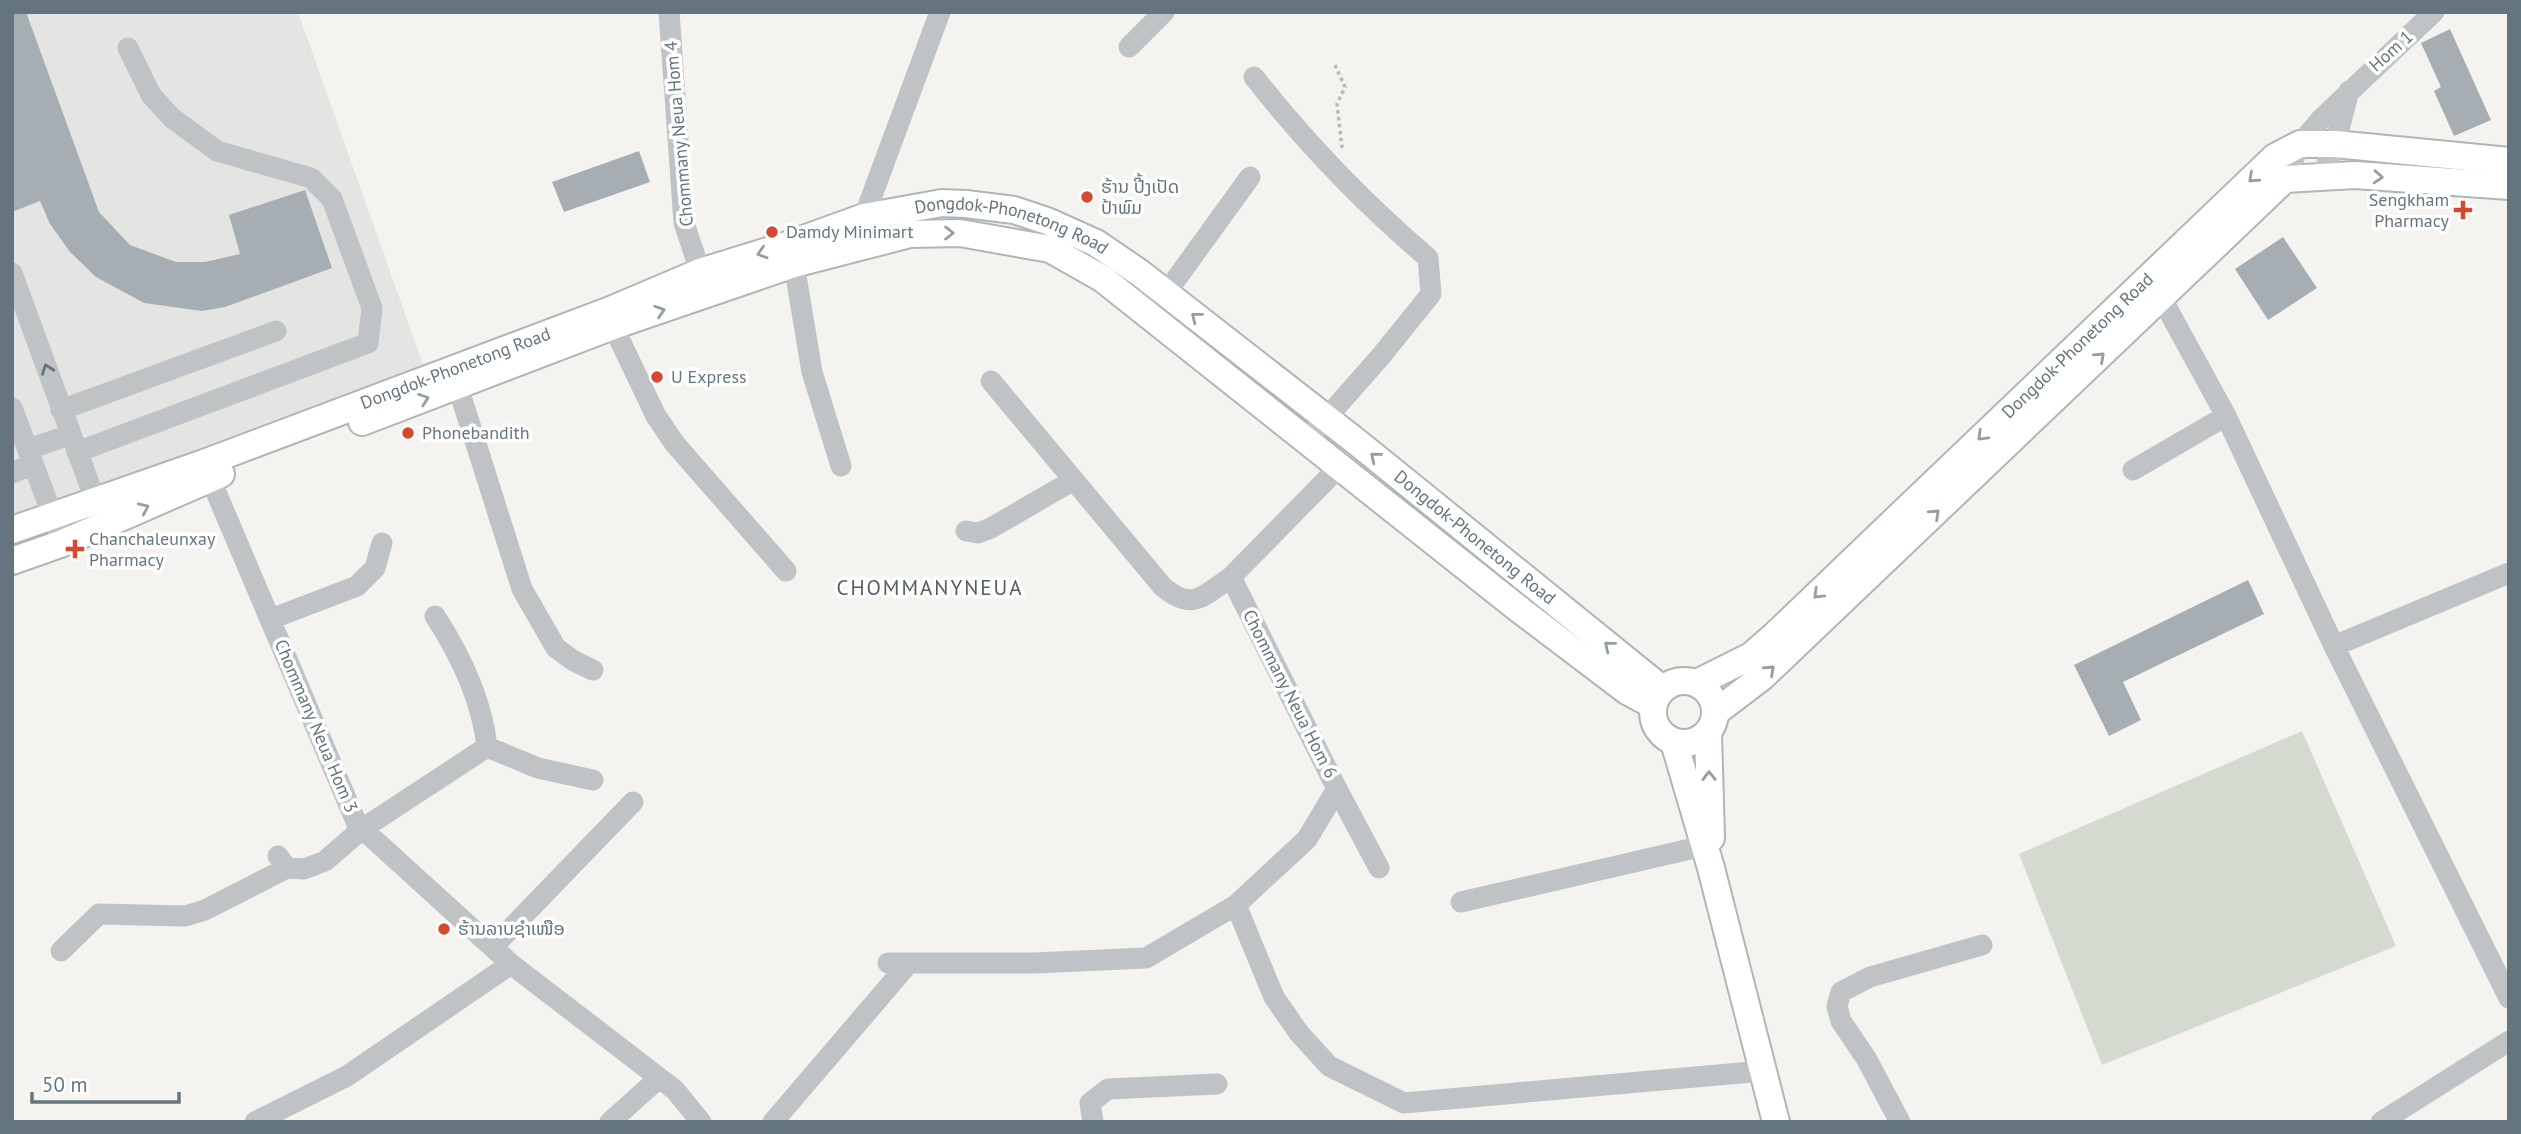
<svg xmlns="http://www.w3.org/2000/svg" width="2521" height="1134" font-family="'PT Sans','Noto Sans Lao',sans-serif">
	<rect width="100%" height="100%" fill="#f4f3f0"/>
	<!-- built -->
	<path fill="#e4e5e3" d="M12,12H298L425,370L12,515Z"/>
	<!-- green -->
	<path fill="#d5dad1" d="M2302,731L2396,946L2102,1065L2019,854Z"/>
	<!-- building -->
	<path fill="#a7aeb3" d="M12,12H26L99,212L130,245L176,262H205L240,254L229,215L305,190L332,268L225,307L202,311L144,303L96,277L70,252L50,224L40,201L12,212Z
		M2450,29L2491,120L2454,136L2434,91L2441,87L2421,43Z
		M639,151L650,182L564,212L552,182Z
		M2283,237L2317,288L2268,320L2235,269Z
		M2248,580L2264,614L2123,682L2141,720L2109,736L2074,665Z"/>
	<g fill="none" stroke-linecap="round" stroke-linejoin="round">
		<defs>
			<g id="major">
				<path d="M362,422L613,326L794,264L910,234L960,233L1050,249L1103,279L1520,610L1627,691L1653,705"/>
				<path id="s1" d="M12,530L204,463L608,311L700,272L784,246L864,217L942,203L966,204L1014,210L1047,221L1096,243L1140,273L1358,443L1662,689"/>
				<path d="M12,561L63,543L221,474"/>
				<circle cx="1684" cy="712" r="31"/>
				<path id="s2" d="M1697,683L1751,656L1775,635L2275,157L2300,144H2335L2509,161"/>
				<path d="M1716,712L1762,677L2285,179L2355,175L2509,186"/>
				<path d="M1708,733L1711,838"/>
				<path d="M1674,742L1711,868L1776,1122"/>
			</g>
		</defs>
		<!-- major casing -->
		<use href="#major" stroke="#b1b5b8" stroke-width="30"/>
		<!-- path -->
		<path stroke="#b7babc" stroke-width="3.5" stroke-dasharray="3.5 3.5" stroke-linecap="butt" d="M1335,65L1345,87L1337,104L1342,148"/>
		<!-- minor -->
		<path stroke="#bfc3c6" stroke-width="21" d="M669,12L684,223L705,286
			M1129,47L1164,12
			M1254,77C1305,142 1365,204 1428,258L1431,294L1381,356L1307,440
			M2322,175L2335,144L2349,91
			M2285,179L2300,144L2321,119L2434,12
			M856,247L864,217L940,12
			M794,264L812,372L841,466
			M12,273L100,513
			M2152,287L2162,299L2226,416L2334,646L2509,998
			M1166,293L1250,177
			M613,326L656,416L675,444L786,571
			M991,381L1163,587C1193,612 1203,596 1231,577
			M458,387L522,589L556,648L574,661L593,670
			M12,408L63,543
			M61,410L276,331
			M28,449L70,435
			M77,452L368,343L372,308L332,199L311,178L217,151L172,118L151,95L128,48
			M2133,470L2226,416
			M12,473L33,464
			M210,478L357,824L511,964L675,1090L701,1122
			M966,531L978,533L991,528L1072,481
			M435,616C461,656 482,700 487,747
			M271,619L357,586L375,568L382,543
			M2334,646L2509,573
			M1337,789L1379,868
			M278,856L287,868L304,869L325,861L362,829L487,747L538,768L593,780
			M1461,902L1703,846
			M1236,905L1274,997L1299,1033L1329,1066L1404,1103L1763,1071
			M493,947L633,802
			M61,951L99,914L185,916L205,910L287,868
			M888,963H1034L1146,958L1236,905L1307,839L1337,789L1231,577L1341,465
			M255,1122L347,1076L511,964
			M610,1122L659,1078
			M773,1122L909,963
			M1093,1122L1090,1103L1108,1089L1217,1084
			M1900,1122L1866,1058L1841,1021L1837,1006L1841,992L1870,977L1982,945
			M2381,1122L2509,1041"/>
		<!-- major -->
		<use href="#major" stroke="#fff" stroke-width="26"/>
	</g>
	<!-- one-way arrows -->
	<defs><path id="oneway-chevron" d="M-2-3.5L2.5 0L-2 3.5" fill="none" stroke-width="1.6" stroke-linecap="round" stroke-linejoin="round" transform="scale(1.75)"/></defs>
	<g stroke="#939ea5">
		<use href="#oneway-chevron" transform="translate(2378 177) rotate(4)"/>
		<use href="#oneway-chevron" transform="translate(2253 178) rotate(137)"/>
		<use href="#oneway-chevron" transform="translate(949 233)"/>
		<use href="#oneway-chevron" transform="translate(762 253) rotate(163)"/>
		<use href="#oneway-chevron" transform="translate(660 311) rotate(-18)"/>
		<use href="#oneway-chevron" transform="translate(1196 317) rotate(-142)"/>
		<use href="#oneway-chevron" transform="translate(2100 357) rotate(-43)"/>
		<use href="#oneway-chevron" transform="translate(424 399) rotate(-20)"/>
		<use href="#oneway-chevron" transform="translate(1982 436) rotate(136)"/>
		<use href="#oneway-chevron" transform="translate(1375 457) rotate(-141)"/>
		<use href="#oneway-chevron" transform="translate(144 508) rotate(-24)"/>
		<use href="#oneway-chevron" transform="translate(1935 514) rotate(-43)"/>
		<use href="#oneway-chevron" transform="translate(1818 594) rotate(136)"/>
		<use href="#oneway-chevron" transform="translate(1609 646) rotate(-141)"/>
		<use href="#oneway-chevron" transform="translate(1770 670) rotate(-43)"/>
		<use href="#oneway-chevron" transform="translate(1709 776) rotate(-91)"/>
	</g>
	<use stroke="#65757f" href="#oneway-chevron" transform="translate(47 369) rotate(-110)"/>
	<!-- markers -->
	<g fill="#d5492e" stroke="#fff" stroke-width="2.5">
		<circle cx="1087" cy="197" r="7"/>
		<path d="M2459.5 199.5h7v7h7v7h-7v7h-7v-7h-7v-7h7z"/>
		<circle cx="772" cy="232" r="7"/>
		<circle cx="657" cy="377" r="7"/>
		<circle cx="408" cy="433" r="7"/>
		<path d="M71.5 538.5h7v7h7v7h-7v7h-7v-7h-7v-7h7z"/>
		<circle cx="444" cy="929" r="7"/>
	</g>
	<g text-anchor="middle" stroke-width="7" stroke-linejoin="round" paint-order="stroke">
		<!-- street labels -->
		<g font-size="18" fill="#65757f" stroke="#fff">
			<text transform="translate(2391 51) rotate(-42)" y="6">Hom 1</text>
			<text transform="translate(679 134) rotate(-95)" y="6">Chommany Neua Hom 4</text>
			<text dy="6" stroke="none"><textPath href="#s1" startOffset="1060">Dongdok-Phonetong Road</textPath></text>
			<text dy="6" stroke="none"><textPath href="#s2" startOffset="511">Dongdok-Phonetong Road</textPath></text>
			<text dy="6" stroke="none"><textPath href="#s1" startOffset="472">Dongdok-Phonetong Road</textPath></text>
			<text dy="6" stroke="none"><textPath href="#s1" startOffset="1628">Dongdok-Phonetong Road</textPath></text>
			<text transform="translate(1290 694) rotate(63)" y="6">Chommany Neua Hom 6</text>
			<text transform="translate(316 726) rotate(67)" y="6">Chommany Neua Hom 3</text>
		</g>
		<!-- poi labels -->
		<g font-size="18" fill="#65757f" stroke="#fff" text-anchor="start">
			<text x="1101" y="193">ຮ້ານ ປີ້ງເປັດ<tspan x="1101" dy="21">ປ້າພົມ</tspan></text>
			<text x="2449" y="206" text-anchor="end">Sengkham<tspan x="2449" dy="21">Pharmacy</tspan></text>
			<text x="786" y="238">Damdy Minimart</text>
			<text x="671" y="383">U Express</text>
			<text x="422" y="439">Phonebandith</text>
			<text x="89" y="545">Chanchaleunxay<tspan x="89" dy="21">Pharmacy</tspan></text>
			<text x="458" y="935">ຮ້ານລາບຊຳເໜືອ</text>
		</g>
		<!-- quarter labels -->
		<g font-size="21" letter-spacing="2" fill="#525e64" stroke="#fff">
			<text x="930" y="595">CHOMMANYNEUA</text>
		</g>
	</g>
	<!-- border -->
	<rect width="2521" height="1134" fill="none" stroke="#65757f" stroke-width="28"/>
	<!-- scale -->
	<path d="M32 1092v10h147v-10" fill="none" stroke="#65757f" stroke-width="3.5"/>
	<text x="42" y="1092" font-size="21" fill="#65757f" stroke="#ffffff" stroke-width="5" paint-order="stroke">50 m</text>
</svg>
